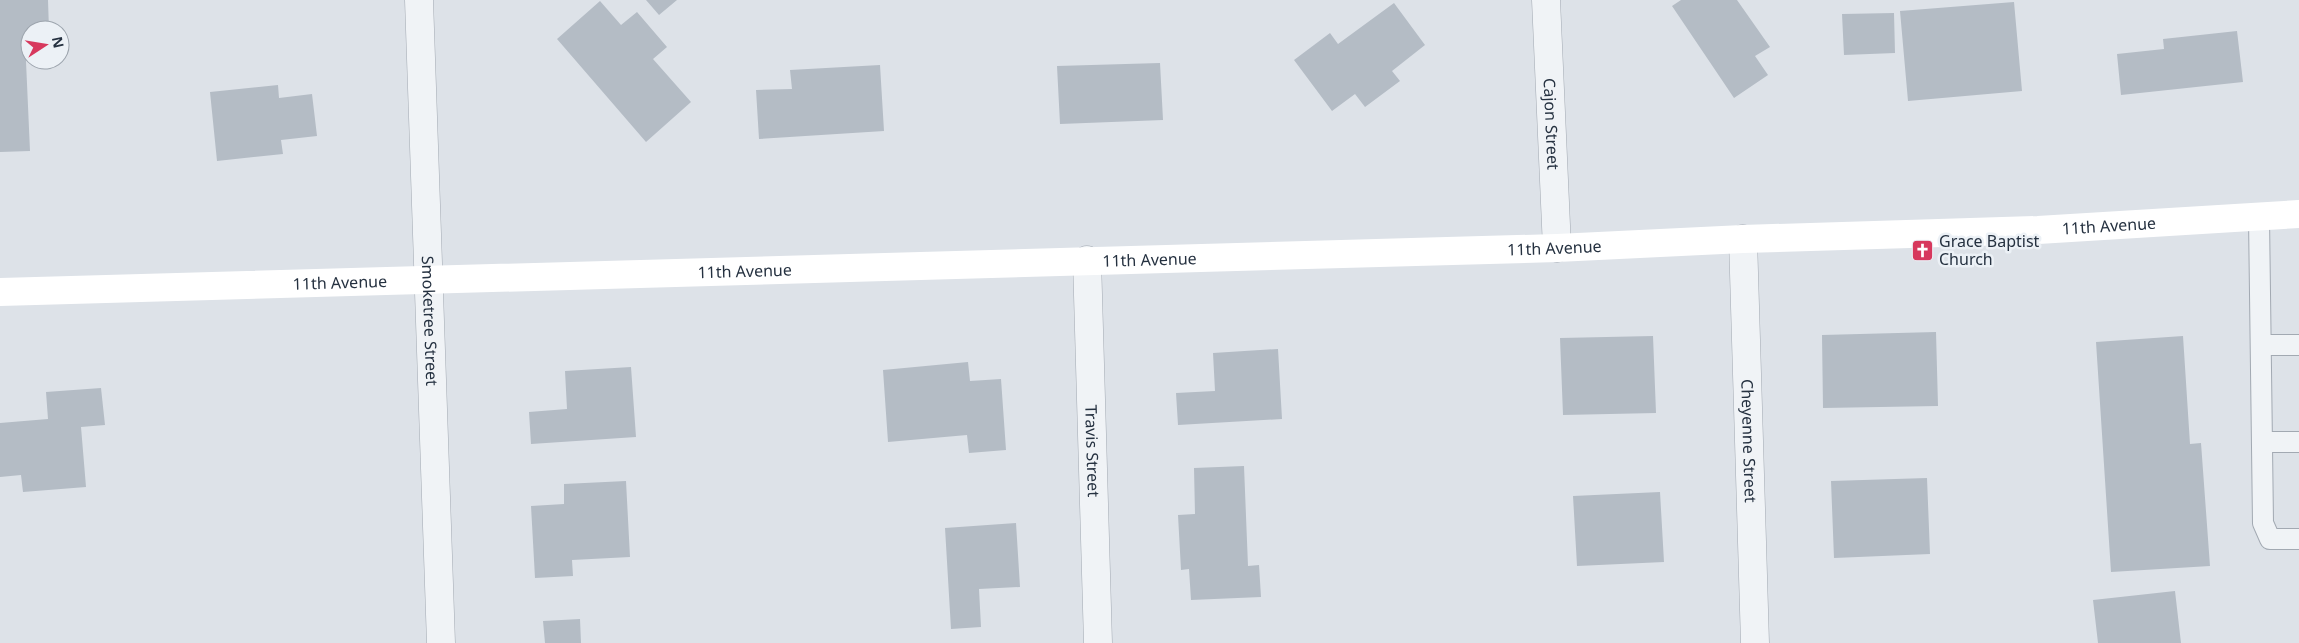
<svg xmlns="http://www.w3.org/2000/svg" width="2299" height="643" font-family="'Noto Sans',sans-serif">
	<rect width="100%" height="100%" fill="#dde2e8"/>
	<!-- building -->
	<path fill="#b4bcc5" d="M0,0H48L49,30H30V39H25L30,151L0,152Z
		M646,0H677L659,15Z
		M1681,0H1737L1770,47L1755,56L1768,75L1734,98L1672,6Z
		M600,1L621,25L637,12L667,47L653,59L691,102L646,142L557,39Z
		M2014,2L2022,91L1908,101L1900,11Z
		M1394,3L1425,45L1392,71L1400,81L1365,107L1355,94L1332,111L1294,60L1330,33L1338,44Z
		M1894,13L1895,53L1844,55L1842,14Z
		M2237,31L2243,82L2121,95L2117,54L2164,49L2163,39Z
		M1160,63L1163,120L1060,124L1057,66Z
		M880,65L884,131L759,139L756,90L792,89L790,70Z
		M278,85L279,98L312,94L317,136L281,140L283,154L217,161L210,92Z
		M1936,332L1938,406L1823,408L1822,335Z
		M1653,336L1656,413L1563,415L1560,338Z
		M2183,336L2190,444L2201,443L2210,566L2111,572L2096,342Z
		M1278,349L1282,419L1178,425L1176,393L1215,391L1213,353Z
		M968,362L970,381L1001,379L1006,450L969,453L967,435L888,442L883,370Z
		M631,367L636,437L531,444L529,412L567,409L565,371Z
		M101,388L105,425L81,427L86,487L23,492L21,475L0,477V423L48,419L46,392Z
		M1244,466L1248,566L1259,565L1261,597L1191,600L1189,569L1181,570L1178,515L1195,514L1194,468Z
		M1927,478L1930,554L1834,558L1831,481Z
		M626,481L630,557L572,560L573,576L535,578L531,506L564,504V484Z
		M1660,492L1664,562L1577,566L1573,496Z
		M1016,523L1020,587L979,589L981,627L951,629L945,528Z
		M2175,591L2181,643H2098L2093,600Z
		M580,619L581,643H545L543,621Z"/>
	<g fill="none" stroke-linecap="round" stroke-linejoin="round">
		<defs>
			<path id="lane" d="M2259,217L2263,523L2270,539H2299
				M2261,345H2299
				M2262,442H2299"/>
			<g id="street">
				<path id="s1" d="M419,0L441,643"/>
				<path id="s2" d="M1546,0L1557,248"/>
				<path id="s3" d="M1743,239L1755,643"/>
				<path id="s4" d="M1087,260L1098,643"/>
			</g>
		</defs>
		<!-- lane casing -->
		<use href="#lane" stroke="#a2a9b2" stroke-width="22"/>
		<!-- street casing -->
		<use href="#street" stroke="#a2a9b2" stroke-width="29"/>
		<!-- lane -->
		<use href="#lane" stroke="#f0f3f6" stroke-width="20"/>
		<!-- street -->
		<use href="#street" stroke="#f0f3f6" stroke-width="28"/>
		<!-- secondary -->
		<path stroke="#fff" stroke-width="28" id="s5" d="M0,292L1557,248L1743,239L2038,230L2299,214"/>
	</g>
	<!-- icons -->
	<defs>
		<symbol id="church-square" viewBox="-11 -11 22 22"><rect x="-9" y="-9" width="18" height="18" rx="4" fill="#d7385d" stroke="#ecf1f6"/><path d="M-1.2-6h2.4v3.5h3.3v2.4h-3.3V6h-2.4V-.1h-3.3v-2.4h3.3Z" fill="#fff"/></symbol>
	</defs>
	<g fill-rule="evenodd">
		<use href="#church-square" x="1910" y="238" width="25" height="25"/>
	</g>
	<g text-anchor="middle" stroke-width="5" stroke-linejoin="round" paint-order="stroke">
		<!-- street labels -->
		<g font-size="16" fill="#253140" stroke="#ecf1f6">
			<text dy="6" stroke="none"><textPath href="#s2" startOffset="124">Cajon Street</textPath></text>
			<text dy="6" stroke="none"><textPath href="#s5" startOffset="2110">11th Avenue</textPath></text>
			<text dy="6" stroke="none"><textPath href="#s5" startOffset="1555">11th Avenue</textPath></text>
			<text dy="6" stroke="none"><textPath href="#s5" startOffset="1150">11th Avenue</textPath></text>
			<text dy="6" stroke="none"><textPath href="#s5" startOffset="745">11th Avenue</textPath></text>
			<text dy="6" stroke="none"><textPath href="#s5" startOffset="340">11th Avenue</textPath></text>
			<text dy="6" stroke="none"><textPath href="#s1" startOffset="321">Smoketree Street</textPath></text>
			<text dy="6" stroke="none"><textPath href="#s3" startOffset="202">Cheyenne Street</textPath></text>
			<text dy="6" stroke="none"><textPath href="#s4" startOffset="191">Travis Street</textPath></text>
		</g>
		<!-- poi labels -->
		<g font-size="16" fill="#253140" stroke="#ecf1f6" text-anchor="start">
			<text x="1939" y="247">Grace Baptist<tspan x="1939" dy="18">Church</tspan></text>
		</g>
	</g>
	<!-- north arrow -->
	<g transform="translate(45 45) rotate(78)"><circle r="24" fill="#ecf1f6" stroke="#9ca4ad"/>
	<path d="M0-4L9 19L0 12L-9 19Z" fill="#d7385d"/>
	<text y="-8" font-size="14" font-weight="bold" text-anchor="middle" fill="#253140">N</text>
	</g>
</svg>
